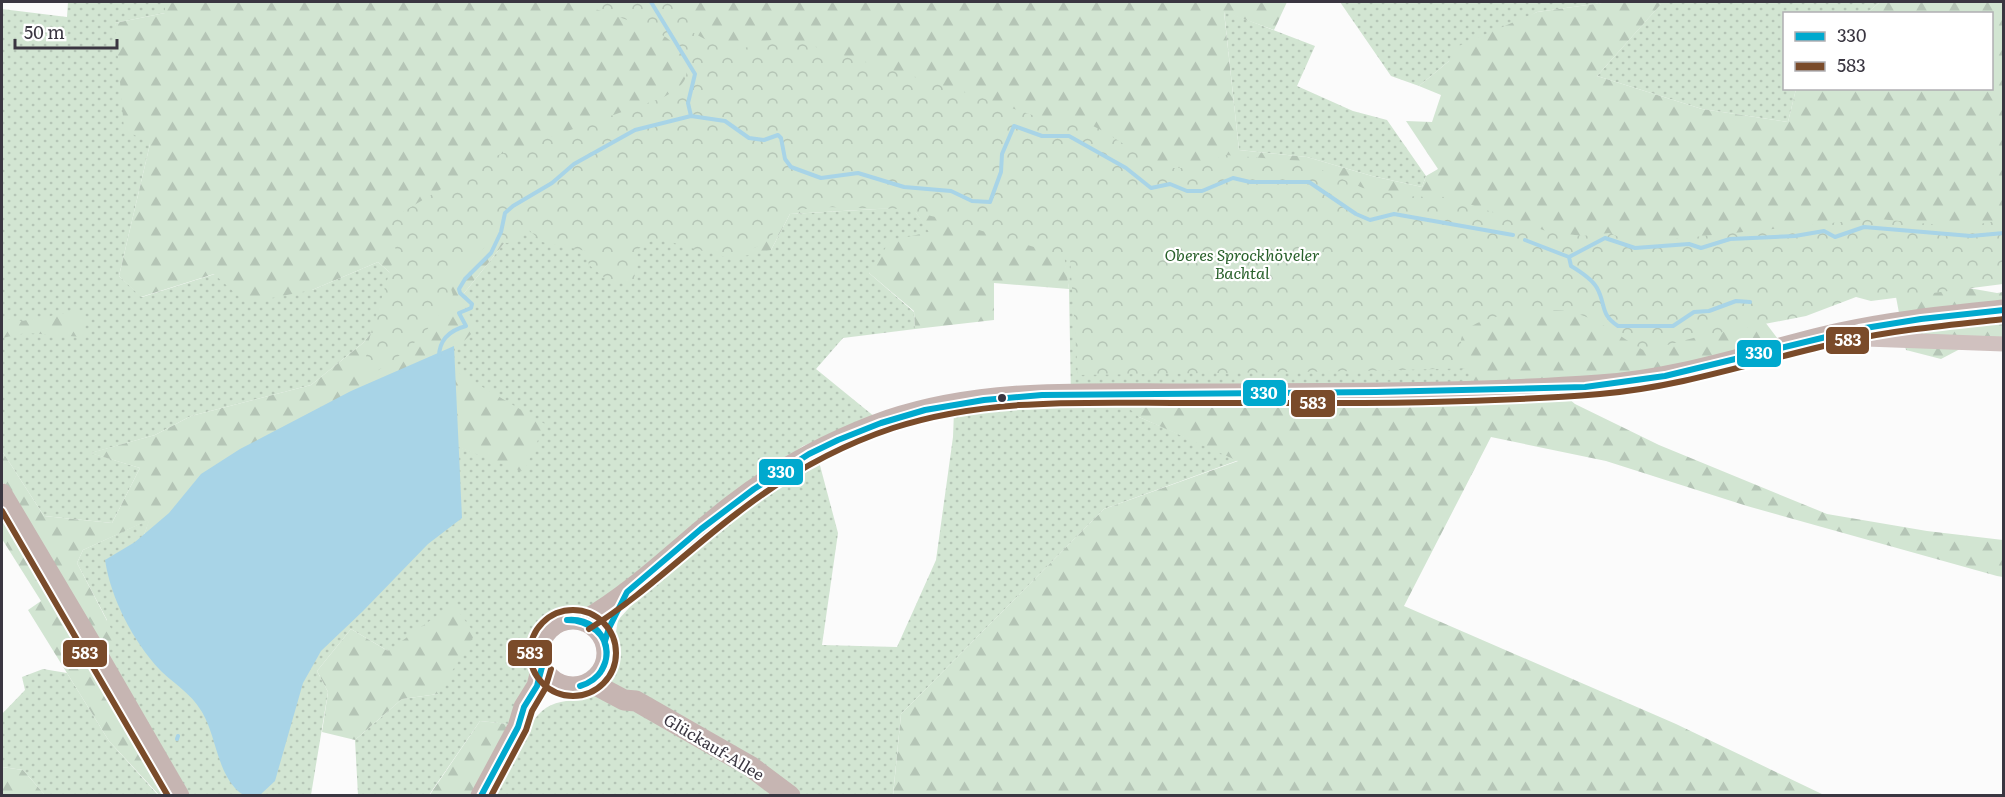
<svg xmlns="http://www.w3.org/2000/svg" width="2005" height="797" font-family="Literata,serif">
	<defs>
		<pattern id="grass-dots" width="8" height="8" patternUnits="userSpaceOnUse" patternTransform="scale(1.5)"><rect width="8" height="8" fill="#d2e5d2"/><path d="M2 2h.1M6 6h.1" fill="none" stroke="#b5c5b6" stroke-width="1.8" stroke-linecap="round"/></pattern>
		<pattern id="forest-firs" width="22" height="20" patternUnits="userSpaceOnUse" patternTransform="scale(1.5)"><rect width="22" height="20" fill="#d2e5d2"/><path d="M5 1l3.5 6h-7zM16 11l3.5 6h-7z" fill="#b5c5b6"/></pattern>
		<pattern id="park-crowns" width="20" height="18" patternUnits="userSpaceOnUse" patternTransform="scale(1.5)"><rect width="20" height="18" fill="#d2e5d2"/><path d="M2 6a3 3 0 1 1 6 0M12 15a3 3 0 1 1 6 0" fill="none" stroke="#b5c5b6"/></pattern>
	</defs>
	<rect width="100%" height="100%" fill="#fbfbfb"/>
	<!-- grass -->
	<path fill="url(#grass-dots)" d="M68,2H165V13L115,23L150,144L119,276L142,297L215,274L312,290L378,262L396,278L392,308L363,343L311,385L191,416L155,435L91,453L140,468L112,523L44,516L2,451V9L67,17Z
		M1340,2H1609L1537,12L1449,61L1419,86L1391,76Z
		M1658,2H1880L1867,13L1784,14V88L1796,89L1788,122L1702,109L1597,76L1661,4Z
		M1224,11L1315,46L1297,86L1353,111L1387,120L1426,176L1422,187L1372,176L1307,157L1239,150Z
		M772,165L771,250L790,214L912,207L930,232L869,273L914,312L915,329L843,338L816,369L875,417L803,446L732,495L594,609C580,613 566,610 553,616C536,624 528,640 530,658C531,667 533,673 530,682C525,696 515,710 508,724L480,721L429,795H358L355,740L402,699L438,694L388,651L351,629L317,671L328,692L311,795H190L106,651L107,620L77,563L83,550L150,519L144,535L395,423L524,471L442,363L461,297L506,241L536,211Z
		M1063,254L1474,310V385L1139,417L1239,460L1104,509L901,714L893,795L494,796C506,772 523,728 542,711C553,701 568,701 582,699L614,661V644L618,620L648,587L684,553L818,458L838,533L822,645L897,647L936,560L953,437L954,411L1071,400L1069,289Z
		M43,669L67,673L109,741L158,795H45L23,770L2,767V714L25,690L22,677Z"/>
	<!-- forest -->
	<path fill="url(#forest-firs)" d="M165,2H1287L1274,30L1224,12L1239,150L1307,157L1372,176L1422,187L1426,176L1438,169L1406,121L1432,122L1441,95L1419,86L1449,61L1454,48L1537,12L1609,2H1658L1662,3L1597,76L1702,109L1788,122L1796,89L1992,88V14L1867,13L1880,2H2003V233L1765,322L1781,343L1652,372L1474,385L1456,340L1177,294L1064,254L1069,289L994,283V320L915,329L914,311L869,273L890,241L929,232L912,207L790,214L771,250L731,259L694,247L822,71L506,241L461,297L476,329L442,363L545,424L524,472L395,423L144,535L149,520L83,550L77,563L117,640L106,651L2,481V451L44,516L112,523L140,468L90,453L155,435L191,416L311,385L363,343L392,308L396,278L378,262L312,290L246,303L214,274L141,297L119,276L150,144L124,129L115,23L165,13Z
		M1946,284L1997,293L2003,292V342L1979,339L1941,359L1906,350L1896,297Z
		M84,310L83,337L26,333L2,338V319L22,321Z
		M1562,393L1575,404L1659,445L1827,514L1927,531L2003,540V577L1997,576L1747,506L1606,461L1491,437L1404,606L1676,724L1824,795L893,796L901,714L1104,509L1238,461L1139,417L1119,400Z
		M5,519L172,795H159L109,741L28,610L41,601L2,539V520Z
		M453,604L475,634L438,694L402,699L355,740L322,732L328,692L317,671L351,629L388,651Z
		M480,721L508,724L473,795L429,796Z
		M2,767L23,770L45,795H2Z"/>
	<!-- park -->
	<path fill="url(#park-crowns)" d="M575,2H692L690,31L723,49L739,50L765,41L786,38L980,97L1032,115L1083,121L1103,131L1149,160L1168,168H1192L1226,155L1301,161L1363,188L1406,196L1452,198L1546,231L1582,236L1609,233L1635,243L1860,220L1879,219L1961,227L2003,220V284L1871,301L1856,297L1806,316L1697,337L1645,351C1618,336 1599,318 1567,311C1546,307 1471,314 1462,336C1457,348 1471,360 1478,368L1359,371L1078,375L1070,258L940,218L901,209L825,207L796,210L776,217L772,237C739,262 717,255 680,245C673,243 664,239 657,240C649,240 643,246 637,250L634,283H611L589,265L586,251L542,242L529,230L508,243L488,242C485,246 482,251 478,254C461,267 443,267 453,295C427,334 405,356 363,379L368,343L396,251L389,220L453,182L463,171L470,165L662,98C669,94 679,89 684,81C693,66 676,42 662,35C635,21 603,12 575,2Z"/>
	<!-- water -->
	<path fill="#a8d4e7" d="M454,346L462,518L428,544L363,611L321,651L303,683L275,781L260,795C252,796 244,797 238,791C217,772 216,735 202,712C190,692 175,685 160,670C133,641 111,599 105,560L135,542L169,513L201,474L240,449L351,391Z"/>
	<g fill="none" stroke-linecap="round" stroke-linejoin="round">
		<!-- stream -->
		<path stroke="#a8d4e7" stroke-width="4" d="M651,2L695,74L688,103L691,116
			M1525,240L1569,257L1605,238L1635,248L1689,244L1701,248L1730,239L1795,236L1824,231L1835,237L1864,227L1971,236L2004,233
			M1569,257L1571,266C1581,272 1592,279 1597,288C1606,304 1600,315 1618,326H1673L1694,312L1709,311L1736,301L1750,302
			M439,357C439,339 451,330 466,326L459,313L471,308L472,304L460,293L459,289L465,279L491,253L501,232L505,213L513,206L552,183L574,164L635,130L691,116L725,121L749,138L764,140L778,135L781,138L785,159L791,167L821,178L858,173L904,187L951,191L972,201L990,202L1001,172L1002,154L1014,126L1042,136H1069L1126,168L1151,188L1170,184L1187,191H1202L1233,178L1250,182H1309L1356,214L1370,220L1394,214L1513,235
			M177,739L178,736"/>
		<!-- street -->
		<path stroke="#d0c1bf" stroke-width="15" d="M1845,335L1866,339L2004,344"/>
		<!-- secondary -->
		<path stroke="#c6b5b2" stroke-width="21" d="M2,494L97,654L179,796
			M539 653a34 34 0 1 1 68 0a34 34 0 1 1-68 0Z
			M584,621C638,590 682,544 731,506C779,469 832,440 889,420C984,388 1088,394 1186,394C1324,393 1462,395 1599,385C1681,380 1760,351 1840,333C1894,321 1948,316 2004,310
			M590,682L624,700L636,701L750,766L790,796
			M481,796L518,727L524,707L537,686L542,667"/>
		<defs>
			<path id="bus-1" d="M567,620C588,620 611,635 606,659C605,664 602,669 600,673
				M567,620C611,616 622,674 580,686
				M605,641L609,628L627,592L701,529L754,489L809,454L838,440L881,423L925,410L984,400L1042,395L1376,392L1585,387L1665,376L1859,329L1921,319L2004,310
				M481,796L518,727L524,707L537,686L542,667"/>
			<path id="bus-2" d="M2,511L168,796
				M530 653a43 43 0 1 1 86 0a43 43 0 1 1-86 0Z
				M589,629C642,596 686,552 736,514C782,478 836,447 893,428C988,397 1090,403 1189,403C1326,403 1464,405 1600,394C1683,387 1760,360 1841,342C1894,330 1949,325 2004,319
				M491,796L526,730L532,711L545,689L551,669"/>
		</defs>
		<!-- bus-1 casing -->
		<use href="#bus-1" stroke="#fff" stroke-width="10"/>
		<!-- bus-2 casing -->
		<use href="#bus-2" stroke="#fff" stroke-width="10"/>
		<!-- bus-1 -->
		<use href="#bus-1" stroke="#00a9ce" stroke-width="6"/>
		<!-- bus-2 -->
		<use href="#bus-2" stroke="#7a4b2a" stroke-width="6"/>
	</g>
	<!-- markers -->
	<circle fill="#3a3641" stroke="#fff" stroke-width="2" cx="1002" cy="398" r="5"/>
	<g text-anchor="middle" stroke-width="4.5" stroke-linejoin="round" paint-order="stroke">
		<!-- park labels -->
		<g font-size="16" font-style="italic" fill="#28602a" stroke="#fff">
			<text x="1242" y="261">Oberes Sprockhöveler<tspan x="1242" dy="18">Bachtal</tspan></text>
		</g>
		<!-- street labels -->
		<g font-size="16" fill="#3a3641" stroke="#fff">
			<text transform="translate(714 747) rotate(31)" y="6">Glückauf-Allee</text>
		</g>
	</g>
	<g stroke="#fff" stroke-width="2">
		<rect x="1825" y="326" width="45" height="29" rx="6" fill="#7a4b2a"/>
		<rect x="1736" y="339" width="46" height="29" rx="6" fill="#00a9ce"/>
		<rect x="1242" y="379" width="45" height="28" rx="6" fill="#00a9ce"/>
		<rect x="1290" y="389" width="46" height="29" rx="6" fill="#7a4b2a"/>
		<rect x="758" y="458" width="46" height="28" rx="6" fill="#00a9ce"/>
		<rect x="507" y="639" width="46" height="28" rx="6" fill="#7a4b2a"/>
		<rect x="62" y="639" width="46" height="29" rx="6" fill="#7a4b2a"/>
	</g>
	<g font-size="16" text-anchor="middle" font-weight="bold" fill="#fff">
		<text x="1848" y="346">583</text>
		<text x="1759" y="359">330</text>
		<text x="1264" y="399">330</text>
		<text x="1313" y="409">583</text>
		<text x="781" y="478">330</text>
		<text x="530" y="659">583</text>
		<text x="85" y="659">583</text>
	</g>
	<!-- border -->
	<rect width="2005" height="797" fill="none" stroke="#3a3641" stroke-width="6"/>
	<!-- legend -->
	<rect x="1783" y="12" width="210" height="78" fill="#ffffff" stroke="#b0afb3" stroke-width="1.5"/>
	<rect x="1795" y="32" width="30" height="9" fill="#00a9ce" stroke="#b0afb3" stroke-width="1.5"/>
	<text x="1837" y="42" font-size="18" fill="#3a3641">330</text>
	<rect x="1795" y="62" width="30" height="9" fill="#7a4b2a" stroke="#b0afb3" stroke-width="1.5"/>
	<text x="1837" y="72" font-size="18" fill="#3a3641">583</text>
	<!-- scale -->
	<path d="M15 39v9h102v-9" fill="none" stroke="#3a3641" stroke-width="3"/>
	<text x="24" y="39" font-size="18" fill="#3a3641" stroke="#ffffff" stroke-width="4.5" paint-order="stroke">50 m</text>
</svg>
